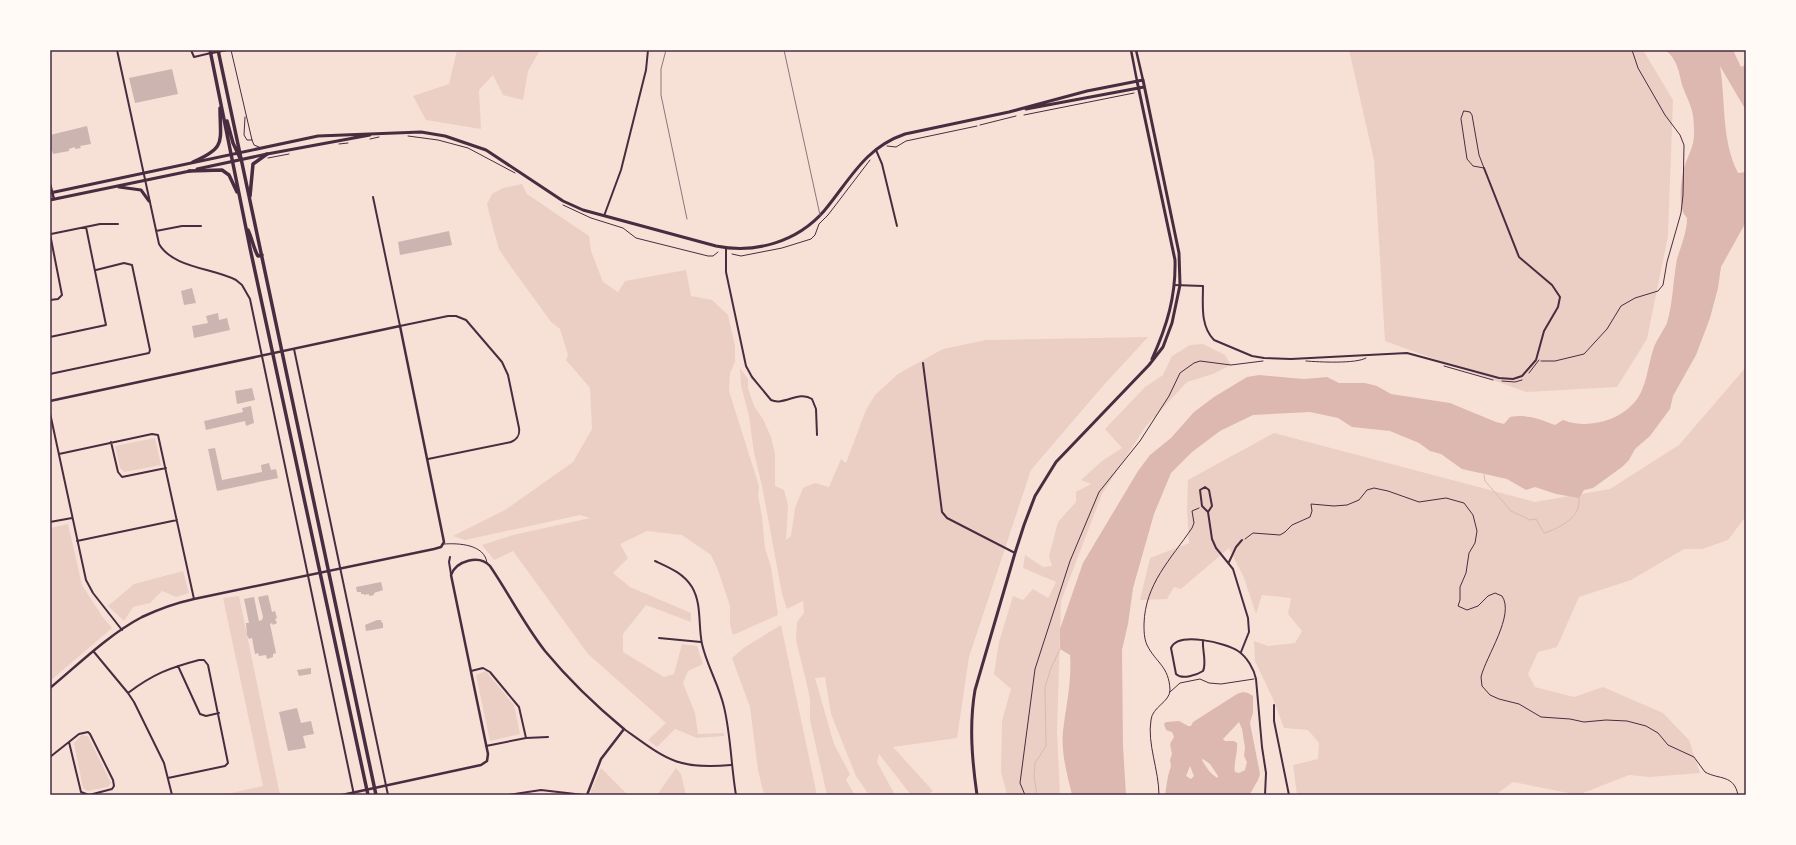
<svg xmlns="http://www.w3.org/2000/svg" width="1796" height="845" font-family="'Fira Sans Condensed',sans-serif">
	<rect width="100%" height="100%" fill="#f7e1d7"/>
	<!-- green -->
	<path fill="#ebcfc5" d="M457,50H540L528,71L523,100L503,95L493,75L479,90L481,129L426,120L413,96L449,84Z
		M1349,50H1643L1673,100L1668,236L1647,339L1617,387L1526,392L1385,341L1374,160Z
		M522,184L527,194L589,236L591,251L603,282L618,292L625,281L686,270L691,296L712,300L728,315L735,346V362L730,373L729,391L759,486L758,496L762,516L765,548L771,567L778,615L733,635L730,625V606L718,570L711,555L682,535L647,531L620,544L628,558L613,573L630,587L691,613V622L646,605L623,634V652L664,677L674,674L682,644L697,646L703,664L688,671L683,683L695,713L698,734L724,733V736L697,738L675,729L657,747L648,740L666,723L588,654L513,551L494,560L482,545L513,535L590,518L580,515L465,540L453,536L505,510L573,462L592,429L590,388L566,360L568,355L560,329L551,322L509,264L499,249L493,228L487,204L492,194L503,188Z
		M1148,337L1102,387L1031,470L969,657L957,738L893,747L933,791L926,795H911L879,754L877,762L895,795H869L856,776L831,714L825,677L815,678L834,744L850,774L846,780L855,795H827L810,720V699L806,681L796,640L797,622L804,613L803,601L787,609L782,594L762,486L754,453L749,416L741,386L740,368L748,379V388L754,406L763,419L771,437L775,454V486L784,490L788,505L786,540L791,536L795,508L803,488L815,483L829,487L841,459L846,463L866,410L875,395L898,374L943,349L986,340Z
		M1203,344L1225,355L1231,365L1213,374L1187,382L1146,426L1102,494L1061,601L1057,732L1060,795H1007L1001,772L1002,721L1011,689L994,674L999,642L1013,596L1023,600L1033,589L1048,598L1056,582L1023,568L1025,555L1043,567L1052,566L1049,556L1058,522L1076,502V492L1091,484L1081,480L1102,461L1122,448L1105,429L1145,387L1163,375L1172,356L1190,345Z
		M1746,367V516L1728,540L1702,549H1684L1631,580L1579,597L1557,647L1538,652L1528,674L1535,687L1574,697L1603,687L1663,713L1689,740L1700,773L1650,777L1629,775L1578,795L1513,782L1498,793L1499,795H1297L1293,765L1318,759L1319,743L1308,730L1284,728L1273,699L1255,661L1254,641L1268,646L1295,643L1302,631L1288,614L1291,598L1262,595L1256,614L1244,578L1229,548L1181,589L1174,587L1167,599L1140,600L1150,558L1189,543L1187,509L1188,480L1274,433L1535,502L1610,489L1679,445Z
		M155,438L161,465L124,472L120,468L115,446Z
		M68,524L82,585L102,616L112,628L50,681V528Z
		M183,571L189,593L176,597L162,591L150,603L133,607L124,621L108,606L134,584Z
		M239,596L280,795H222L263,786L223,598Z
		M781,625L817,795H764L758,770L750,707L732,658L745,647Z
		M486,671L514,705L520,734L490,741L476,675Z
		M82,735L88,736L111,783L108,787L88,791L83,788L74,743Z
		M601,768L625,792L629,795H591V791Z
		M676,768L681,774L686,795H657Z"/>
	<!-- water -->
	<path fill="#dcb8b0" fill-rule="evenodd" d="M1665,50H1733L1741,67L1745,65L1746,68V116L1744,107L1720,66C1726,103 1721,139 1738,173L1746,172V222L1721,267L1718,288L1710,318L1696,355L1673,396L1670,409L1650,436L1635,449L1629,460L1622,467L1593,488L1584,490L1579,498L1556,494L1535,487L1526,490L1507,479L1462,469L1441,454L1430,451L1419,443L1390,431L1352,427L1338,418L1310,412L1253,415L1220,431L1192,452L1171,473L1154,514L1133,588L1128,624L1122,650L1123,746L1126,795H1072C1067,774 1061,753 1063,731C1066,706 1072,681 1070,655L1060,649V629L1083,563L1138,471L1150,455L1171,438L1194,412L1214,397L1247,377L1259,375L1304,379L1327,377L1339,383H1365L1377,386L1391,394L1450,403L1496,422L1504,424L1510,417C1527,414 1539,419 1555,425L1563,420C1586,429 1616,422 1633,404C1646,392 1648,365 1653,350C1656,340 1663,332 1667,323C1673,303 1673,280 1677,259C1681,246 1687,232 1687,218C1677,208 1681,181 1684,168C1687,157 1694,147 1694,135C1694,128 1694,118 1692,111C1690,102 1685,94 1682,85C1679,72 1677,58 1665,50Z
		M1243,692L1248,693L1253,696V713L1250,723L1260,774L1258,780L1250,794L1165,795L1168,776L1171,766L1170,760L1172,754L1170,744L1174,737L1172,732L1166,730L1164,724L1166,722L1179,721L1188,726H1191L1193,722L1237,694ZM1239,722L1242,729L1245,748L1244,756L1247,762L1245,770L1239,773L1235,772C1233,766 1238,752 1237,743L1234,741H1225L1223,739ZM1203,759L1210,764L1218,776V778C1211,775 1206,767 1202,760ZM1190,766L1194,776L1191,779L1186,776Z"/>
	<g fill="none" stroke-linecap="round" stroke-linejoin="round">
		<!-- stream -->
		<path stroke="#dcb8b0" stroke-width="1" d="M1484,475L1485,481L1511,511L1530,520L1536,519L1544,533C1555,530 1575,520 1578,508C1579,505 1579,501 1579,498
			M1037,795L1034,776L1035,763L1046,746L1045,687L1051,668L1060,649"/>
	</g>
	<!-- building -->
	<path fill="#ccb4b1" d="M172,69L178,94L135,103L129,78Z
		M87,126L91,144L80,146L81,148L75,149V147L69,149V151L53,154L52,150H50V135Z
		M449,231L452,245L400,255L398,242Z
		M192,288L196,303L184,305L181,291Z
		M218,313L219,320L227,318L230,330L194,338L192,326L208,323L206,316Z
		M252,388L255,400L237,404L235,391Z
		M251,406L254,423L246,426L245,421L206,430L204,421L243,412L242,408Z
		M215,448L222,480L262,472L261,465L269,463L271,470L276,469L278,478L217,491L208,449Z
		M381,582L383,590L374,593V595L369,596V594L364,595V594H361V592H357L356,587Z
		M268,595L272,612L275,611L277,618L275,619L277,623L273,625L272,623L270,624L276,653L273,654V657L267,659L266,655L259,656L258,653L255,654L252,638L249,639L247,635L246,623H249L244,599L254,597L259,621L262,620L263,617L258,597Z
		M377,620H381L382,623H383V628L366,631L365,625Z
		M310,668H311V674L299,676L297,670Z
		M297,708L301,723L311,721L314,734L303,736L306,748L288,751L279,712Z"/>
	<g fill="none" stroke-linecap="round" stroke-linejoin="round">
		<!-- path -->
		<path stroke="#4a2c40" stroke-width="1" d="M1024,115L1134,93
			M980,125L1016,116
			M408,136L438,140L468,148L515,173
			M370,139L379,137
			M339,144L348,143
			M887,146L896,147L906,141L977,126
			M268,158L289,154
			M563,205L591,218L623,228L636,238L708,256H713L718,252
			M732,254L741,256L782,248L811,239L815,235L819,224L828,215L870,160
			M1306,361C1319,362 1356,364 1366,358
			M1541,361H1555L1584,354L1607,329L1621,306L1635,298L1658,291L1663,285L1667,262L1681,213L1683,195L1684,145L1680,135L1665,115L1638,68L1632,50
			M1444,366L1493,380
			M1529,373L1539,360
			M1502,381L1515,382L1522,380
			M1245,539L1253,533L1280,535L1285,532L1292,525L1310,517L1312,511L1311,504L1334,506L1347,505L1359,500L1367,490L1374,488L1388,491L1419,502L1446,498L1464,503L1473,515L1477,531L1475,543L1469,553L1466,573L1460,587V600L1458,606L1467,610L1478,606L1488,596L1495,593L1502,596C1515,615 1486,656 1481,677L1482,686L1490,695L1499,699L1519,704L1541,717L1570,719L1584,722L1606,720L1627,721L1646,726L1658,733L1668,745L1694,757L1705,772C1719,780 1734,774 1738,795
			M1170,692L1180,683L1200,679L1209,683L1221,684L1254,679
			M1025,795L1020,783L1035,669L1070,561L1099,492L1140,441L1169,396L1180,373L1194,363L1200,361L1231,365L1263,361
			M1159,795C1159,770 1147,744 1151,720C1152,707 1170,702 1170,690C1169,666 1156,663 1147,645C1144,638 1144,631 1144,624C1145,584 1171,559 1192,528L1194,523L1192,511L1199,508"/>
		<!-- service -->
		<path stroke="#4a2c40" stroke-width="1" d="M231,50L252,140L254,145L259,147
			M1464,111L1470,112L1472,115L1479,155L1484,168L1473,166L1467,159L1461,119Z
			M245,117L244,135L247,140H252
			M444,544C458,543 485,544 487,563"/>
		<!-- minor -->
		<path stroke="#4a2c40" stroke-width="2" d="M117,50L159,244C173,268 213,268 236,280L242,285L250,299L354,795
			M191,50L194,57L211,53
			M876,150L882,164L897,226
			M373,197L400,326L448,316H456L466,320L502,362L508,375L519,428C520,435 518,439 511,442L428,459
			M604,216L621,170L646,70L648,50
			M156,231L182,226H201
			M51,234L100,224H118
			M726,248V272L746,366L752,377L771,400C784,406 799,390 812,399L816,409L817,435
			M1174,285L1203,286C1203,304 1200,326 1214,340L1252,356L1264,358L1291,359L1407,353L1499,378L1513,379L1522,376L1536,360L1544,331L1558,307L1560,297L1552,285L1519,257L1484,168
			M50,300L58,299L62,295L50,234
			M50,337L106,325L86,227
			M294,349L388,795
			M923,363L942,512L947,518L1015,553
			M50,374L149,353L150,350L132,265L124,263L96,270
			M50,413L86,580L93,593L122,630
			M111,442L118,472L122,477L166,468
			M59,454L152,434L158,435L194,599
			M1208,512L1212,506L1209,490L1205,487L1200,490L1202,506L1208,512L1212,539L1216,548L1233,569L1248,618L1249,632L1241,652
			M50,522L72,518
			M77,541L177,520
			M450,557L449,562L451,574
			M655,561C670,568 683,573 692,587C702,604 698,625 702,644C707,666 719,685 724,707C731,736 731,766 736,795
			M1229,562L1236,547L1242,540
			M659,638L701,642
			M1203,640C1202,650 1207,663 1203,671C1197,675 1182,680 1176,674L1171,648C1178,631 1226,643 1238,651C1247,657 1254,669 1256,679L1262,747L1266,773L1265,795
			M94,652L128,693L134,702L164,763L172,795
			M178,666L200,714L206,716L219,713
			M471,671L483,668L490,672L519,707L526,738
			M128,693C153,674 169,668 199,660H204L208,665L228,763L225,766L168,778
			M1274,705V721L1289,795
			M624,729C666,759 677,770 731,765
			M486,746L526,738L548,737
			M50,757L79,734L88,732L90,734L113,780L114,786L112,789L89,795L81,792L69,742
			M508,795L541,790L584,795"/>
		<!-- tertiary -->
		<path stroke="#4a2c40" stroke-width="2.5" d="M1131,50L1137,81
			M1136,50L1143,80
			M211,53L226,50
			M50,184L54,199
			M50,401L400,326L444,542L441,547L434,549L194,599C176,603 159,609 142,617C108,635 79,664 50,688
			M342,795L481,765L487,761L488,754L451,575C456,561 479,554 490,566C509,594 524,624 545,651C569,680 595,705 624,729L601,759L587,795"/>
		<!-- secondary -->
		<path stroke="#4a2c40" stroke-width="3" d="M1137,81L1175,260C1176,296 1167,326 1152,359
			M1026,109L1144,87
			M197,169L267,154L370,135
			M119,187L141,190L149,201
			M50,193L318,136L421,132L445,136L486,150L563,201L583,210L716,246C755,254 797,242 824,211C850,180 864,148 905,134L1009,112L1087,91L1143,80L1179,253L1180,285L1172,323L1163,347L1149,365L1056,462L1035,496L1024,525L1015,553L975,690C969,725 972,760 977,795
			M50,200L190,171"/>
		<!-- primary -->
		<path stroke="#4a2c40" stroke-width="3.5" d="M210,50L250,248L368,795
			M218,50L376,795
			M227,121L233,143L240,158
			M193,162C227,147 220,142 220,108
			M189,171L222,170L229,175L237,192
			M250,196L253,164L267,154
			M248,230C252,238 254,250 258,256L262,255"/>
		<!-- rail -->
		<path stroke="#8f747c" stroke-width="1" d="M666,50L661,69V95L687,219
			M784,50L820,215"/>
	</g>
	<!-- border -->
	<rect width="1796" height="845" fill="none" stroke="#fffaf5" stroke-width="102"/>
	<rect x="51" y="51" width="1694" height="743" fill="none" stroke="#4a2c40" stroke-width="1.5"/>
</svg>
